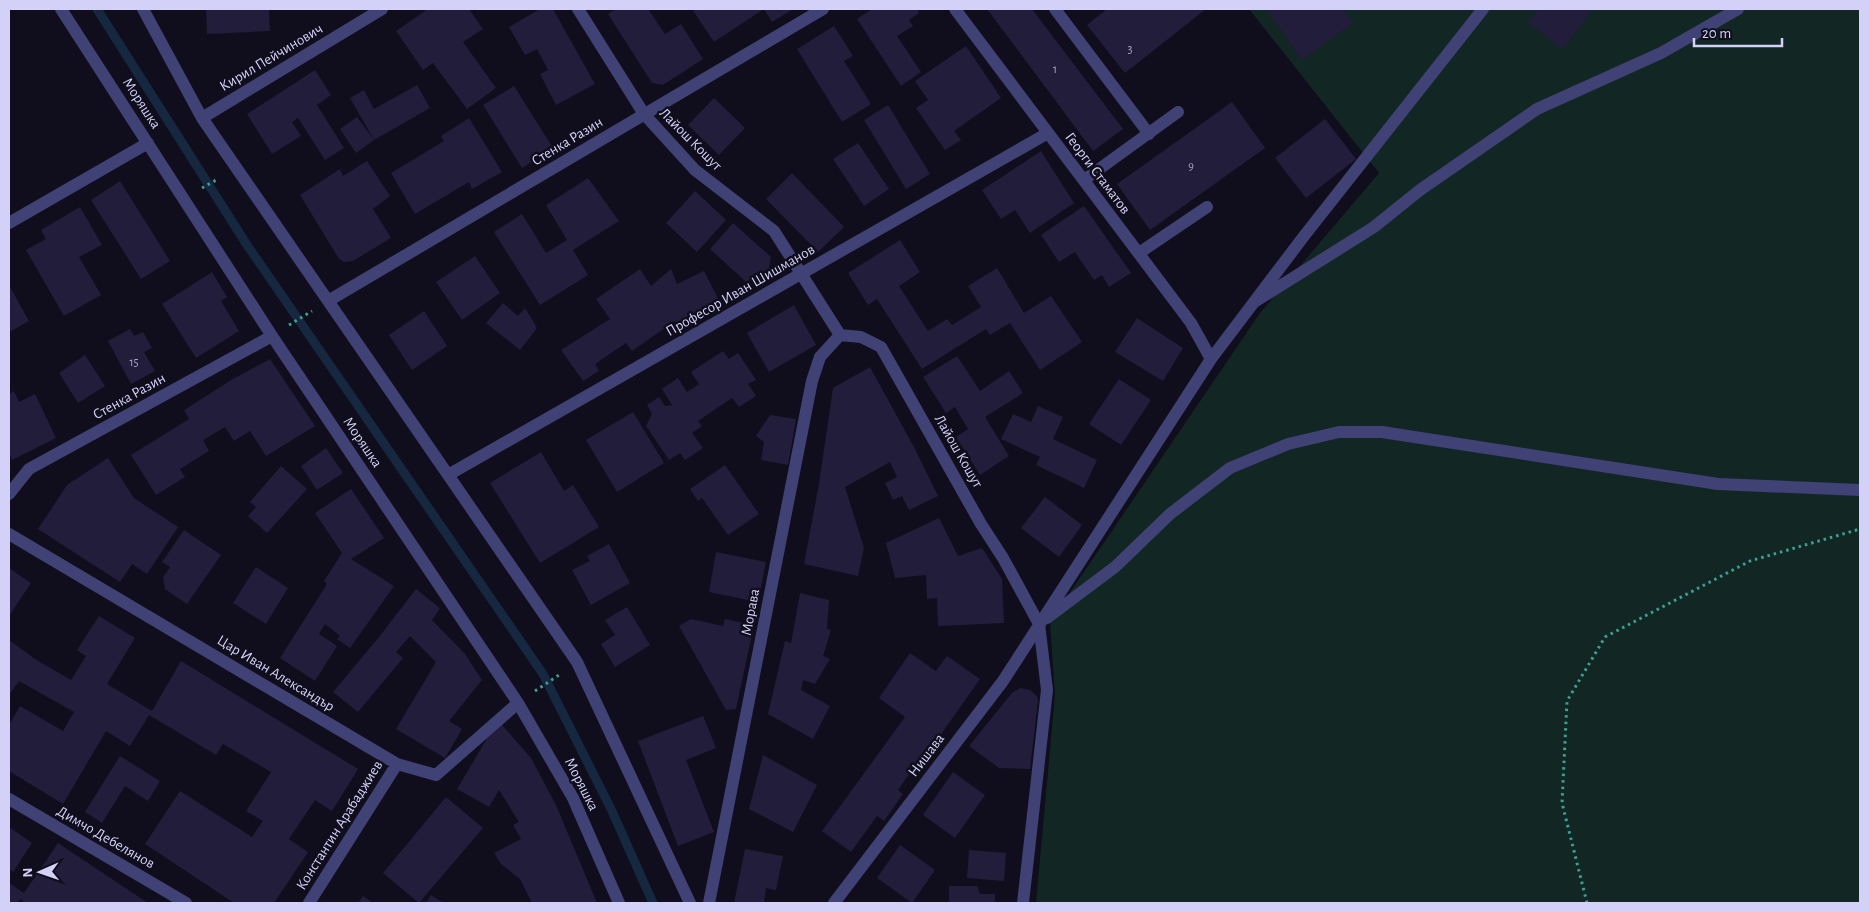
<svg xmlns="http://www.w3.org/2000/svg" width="1869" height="912" font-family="'Alegreya Sans',sans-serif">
	<rect width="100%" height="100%" fill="#100e1c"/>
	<!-- green -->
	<path fill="#122624" d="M1249,9H1860V903H1036L1055,695L1050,622L1260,313L1379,173Z"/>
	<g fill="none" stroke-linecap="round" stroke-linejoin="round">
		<!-- stream -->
		<path stroke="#152840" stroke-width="9" d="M97,9L247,245L543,674L611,809L653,903"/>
	</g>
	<!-- building -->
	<path fill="#211d3b" d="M206,9H269L270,31L207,34Z
		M428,9H469L483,29L463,42L496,88L467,109L433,63L423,70L396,31Z
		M540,9H553L595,84L556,105L540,74L548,70L537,49L525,55L509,27Z
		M616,9H648L665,34L681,24L703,59L663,85L652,83L608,14Z
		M692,9H793L772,22L764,9L714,42Z
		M872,9H917L919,13L909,20L913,26L897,36L921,72L901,86L857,19Z
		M987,9H1032L1123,129L1093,151Z
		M1107,9H1206L1125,73L1087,25Z
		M1266,9H1343L1353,23L1302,60Z
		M1538,9H1593L1563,49L1528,23Z
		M834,26L853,56L844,61L871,104L842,122L797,49Z
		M966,46L1001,98L954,131L961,140L945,150L916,108L928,100L915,81Z
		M315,70L331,95L317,105L344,148L325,160L298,118L292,122L301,136L272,154L247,114Z
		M417,85L430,108L374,140L356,153L340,129L357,117L374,140L350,98L364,90L374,109Z
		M514,86L553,148L522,168L483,105Z
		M714,98L745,128L719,155L688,125Z
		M1232,102L1265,148L1150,230L1117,184Z
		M888,105L930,174L906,189L864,120Z
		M469,118L502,172L472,189L469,182L415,214L391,173L444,141L441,136Z
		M1325,119L1356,159L1306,198L1275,158Z
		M858,143L889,189L864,206L833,159Z
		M1041,151L1074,203L1030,233L1015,210L1001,219L982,190Z
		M367,161L390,196L373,209L391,238L353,261L344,262L339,259L300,195L340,169L343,176Z
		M792,173L844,227L818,252L766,199Z
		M588,178L619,221L573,250L588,275L540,305L494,232L522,214L546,253L567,240L546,205Z
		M120,181L170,261L141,279L91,200Z
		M695,191L726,220L697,252L666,223Z
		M1084,206L1131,273L1109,287L1102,275L1094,280L1075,252L1059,262L1041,235Z
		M80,207L102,245L79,257L101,295L64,316L26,250L46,239L41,230Z
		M733,223L771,257L768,274L746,282L710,249Z
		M900,240L920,272L899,286L928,331L947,319L952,325L981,307L968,286L997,268L1024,313L1051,296L1082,342L1040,370L1010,323L990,335L986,329L922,369L877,299L868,305L848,273Z
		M475,256L500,293L462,320L436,282Z
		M640,269L651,286L671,269L677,284L704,271L721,304L679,329L675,321L632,351L626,343L595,364L599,371L583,381L561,350L610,319L596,299Z
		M212,272L227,297L221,301L239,331L196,358L162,304Z
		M9,285L29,321L9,332Z
		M503,303L518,316L525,308L537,328L520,350L486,323Z
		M794,305L816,345L769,372L747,333Z
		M424,311L447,346L412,370L389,335Z
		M1137,318L1183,348L1163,381L1115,352Z
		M130,329L134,336L143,332L152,348L144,352L155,371L131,384L108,341Z
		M723,351L729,359L738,353L756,380L748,384L756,396L739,407L732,398L698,421L702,426L692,433L703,448L685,460L680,453L669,460L646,426L652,414L647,405L659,397L665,406L672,405L662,389L678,378L687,392L699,384L691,372Z
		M85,355L105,386L78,403L59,373Z
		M957,356L980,391L1009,371L1023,393L985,417L1009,456L980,475L956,437L968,429L955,407L946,413L923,377Z
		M270,359L315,426L266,456L250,431L234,441L225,427L203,440L209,451L180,469L185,477L156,495L131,455L189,419L184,410L233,379Z
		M870,367L915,449L938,496L909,510L902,496L893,500L885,483L897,477L890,462L845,487L864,548L858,576L804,564L819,484L833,388Z
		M1119,379L1151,400L1121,445L1089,424Z
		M14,391L19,402L35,394L56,438L12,460L9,453V394Z
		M1038,406L1063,417L1053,439L1097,460L1084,488L1036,465L1040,457L1001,439L1013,414L1031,422Z
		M633,412L664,463L617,492L586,440Z
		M770,415L796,419L788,465L761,460L764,442L756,436Z
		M326,448L343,473L317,490L301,466Z
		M541,452L564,491L573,485L599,527L540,563L490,483Z
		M108,458L134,498L178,527L147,574L132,564L120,582L38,529L67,485Z
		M725,465L759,514L728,535L702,498L698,501L690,489Z
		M281,466L307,489L267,533L248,516L256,507L250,502Z
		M351,489L384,538L351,559L394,586L350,648L337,639L340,636L325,624L319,634L337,646L315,681L280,658L327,584L324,581L342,553L315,513Z
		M1045,497L1082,525L1059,557L1021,528Z
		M939,518L958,556L982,548L1002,579L1004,623L938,626L937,598L927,599L926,575L895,578L886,543Z
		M184,530L221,555L187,604L165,589L163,577L170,567L162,562Z
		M609,544L630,583L591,605L572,570L590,561L587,556Z
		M716,552L766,562L758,602L709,592Z
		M256,567L288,588L266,624L233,603Z
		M9,568L31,583L9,616Z
		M416,589L440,608L432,620L465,654L482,680L449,721L462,729L445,758L396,729L436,662L410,636L396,652L403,658L358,712L333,692L379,637Z
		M800,593L829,600L827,629L831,630L823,656L830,659L815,684L803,680L801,690L830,706L813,739L768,714L785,641L791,643Z
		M627,607L650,645L615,667L601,644L615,635L605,620Z
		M99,616L135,638L107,684L152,711L181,661L358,769L332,811L315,800L289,839L308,852L274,903H234L145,844L180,791L252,837L263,821L246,811L271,772L223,744L216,755L149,715L130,746L106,731L63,804L9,771V725L20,706L63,731L74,712L19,681L9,695V640L35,659L71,680L86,656L77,650Z
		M691,619L723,626L725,619L754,625L736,709L726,710L679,626Z
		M910,653L936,671L947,656L980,679L927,754L925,752L898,790L903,794L884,821L877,816L851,852L822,831L905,717L879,698Z
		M1020,688L1030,690L1037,696L1038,701L1030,769L999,768L969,746L1012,693Z
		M703,716L716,748L686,760L714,832L678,846L638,741Z
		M502,725L531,758L556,805L597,903H532L520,879L501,864L494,853L521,839L513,825L519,822L499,790L489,807L457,789L489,735Z
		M763,755L817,785L793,832L749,809Z
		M120,756L160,781L148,801L125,786L102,823L85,812Z
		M953,772L985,795L955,838L923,815Z
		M446,797L483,828L419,903L383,873Z
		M9,827L32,843L13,872L9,869Z
		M58,843L148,903H26L20,899L18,903H9V883L24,893Z
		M900,845L935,870L912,903L877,878Z
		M745,849L783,856L776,890L766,888L764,903H734Z
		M969,850L1006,853L1004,881L967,878Z
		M949,886H977L980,894H995V903H949Z
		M431,895L444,903H426Z
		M363,896L373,903H358Z"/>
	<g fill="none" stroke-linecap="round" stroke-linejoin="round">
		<!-- path -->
		<path stroke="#3da094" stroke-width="3" stroke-dasharray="2.5 4" stroke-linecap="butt" d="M202,188L218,179
			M289,325L312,311
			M535,691L559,675
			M1587,903L1562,803L1567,701L1605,637L1750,561L1860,529"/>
		<!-- service -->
		<path stroke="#404175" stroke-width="12" d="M1055,9L1149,134
			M1139,253L1207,207
			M1256,301L1374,227L1420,190L1537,109L1661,53L1738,9"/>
		<!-- minor -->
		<path stroke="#404175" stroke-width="12" d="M61,9L272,336L518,703L573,798L619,903
			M143,9L202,118L577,662L690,903
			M578,9L644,114L695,170L774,231L840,335L861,337L881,347L981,524L1003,558L1039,624L1047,690L1023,903
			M955,9L1191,323L1211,359
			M202,118L382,9
			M1084,180L1178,112
			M9,223L148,143
			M328,301L823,9
			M448,475L1048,133
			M9,494L29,469L272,336
			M9,534L397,764L436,775L518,703
			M1047,618L1115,567L1170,514L1230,468L1288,444L1339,432H1382L1718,484L1860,490
			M9,799L186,903
			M309,903L397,764
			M709,903L812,381L820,357L840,335
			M834,903L1003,681L1211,359L1304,236L1483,9"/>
	</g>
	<g text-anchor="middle" stroke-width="5" stroke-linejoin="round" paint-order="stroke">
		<!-- number labels -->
		<g font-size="12" fill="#a6a4c9">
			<text x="1130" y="53">3</text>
			<text x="1055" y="73">1</text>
			<text x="1191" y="170">9</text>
			<text x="134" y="366">15</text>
		</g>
		<!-- street labels -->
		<g font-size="15" fill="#d3d1f8" stroke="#100e1c">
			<text transform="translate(271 57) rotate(-31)" y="5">Кирил Пейчинович</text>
			<text transform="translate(142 103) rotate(57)" y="5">Моряшка</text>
			<text transform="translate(691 139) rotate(45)" y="5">Лайош Кошут</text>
			<text transform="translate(567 141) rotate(-31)" y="5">Стенка Разин</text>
			<text transform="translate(1098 173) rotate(53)" y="5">Георги Стаматов</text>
			<text transform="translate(740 290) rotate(-30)" y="5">Професор Иван Шишманов</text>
			<text transform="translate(129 396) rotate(-29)" y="5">Стенка Разин</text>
			<text transform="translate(363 442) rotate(56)" y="5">Моряшка</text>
			<text transform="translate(959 451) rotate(60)" y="5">Лайош Кошут</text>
			<text transform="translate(750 612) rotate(-79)" y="5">Морава</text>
			<text transform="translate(276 673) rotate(31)" y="5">Цар Иван Александър</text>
			<text transform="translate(926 755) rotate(-53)" y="5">Нишава</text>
			<text transform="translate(582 784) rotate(63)" y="5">Моряшка</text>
			<text transform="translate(339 825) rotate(-58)" y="5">Константин Арабаджиев</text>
			<text transform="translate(106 837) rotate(30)" y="5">Димчо Дебелянов</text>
		</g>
	</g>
	<!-- border -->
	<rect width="1869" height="912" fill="none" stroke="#d3d1f8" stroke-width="20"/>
	<!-- north arrow -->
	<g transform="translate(40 872) rotate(268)" stroke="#100e1c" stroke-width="4" paint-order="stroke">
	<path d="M0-4L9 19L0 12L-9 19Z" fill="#d3d1f8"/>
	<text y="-8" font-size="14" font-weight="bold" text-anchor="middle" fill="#d3d1f8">N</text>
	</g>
	<!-- scale -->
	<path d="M1694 38v8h88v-8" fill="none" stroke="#d3d1f8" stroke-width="2.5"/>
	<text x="1702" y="38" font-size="15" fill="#d3d1f8" stroke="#100e1c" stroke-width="4" paint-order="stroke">20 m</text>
</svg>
